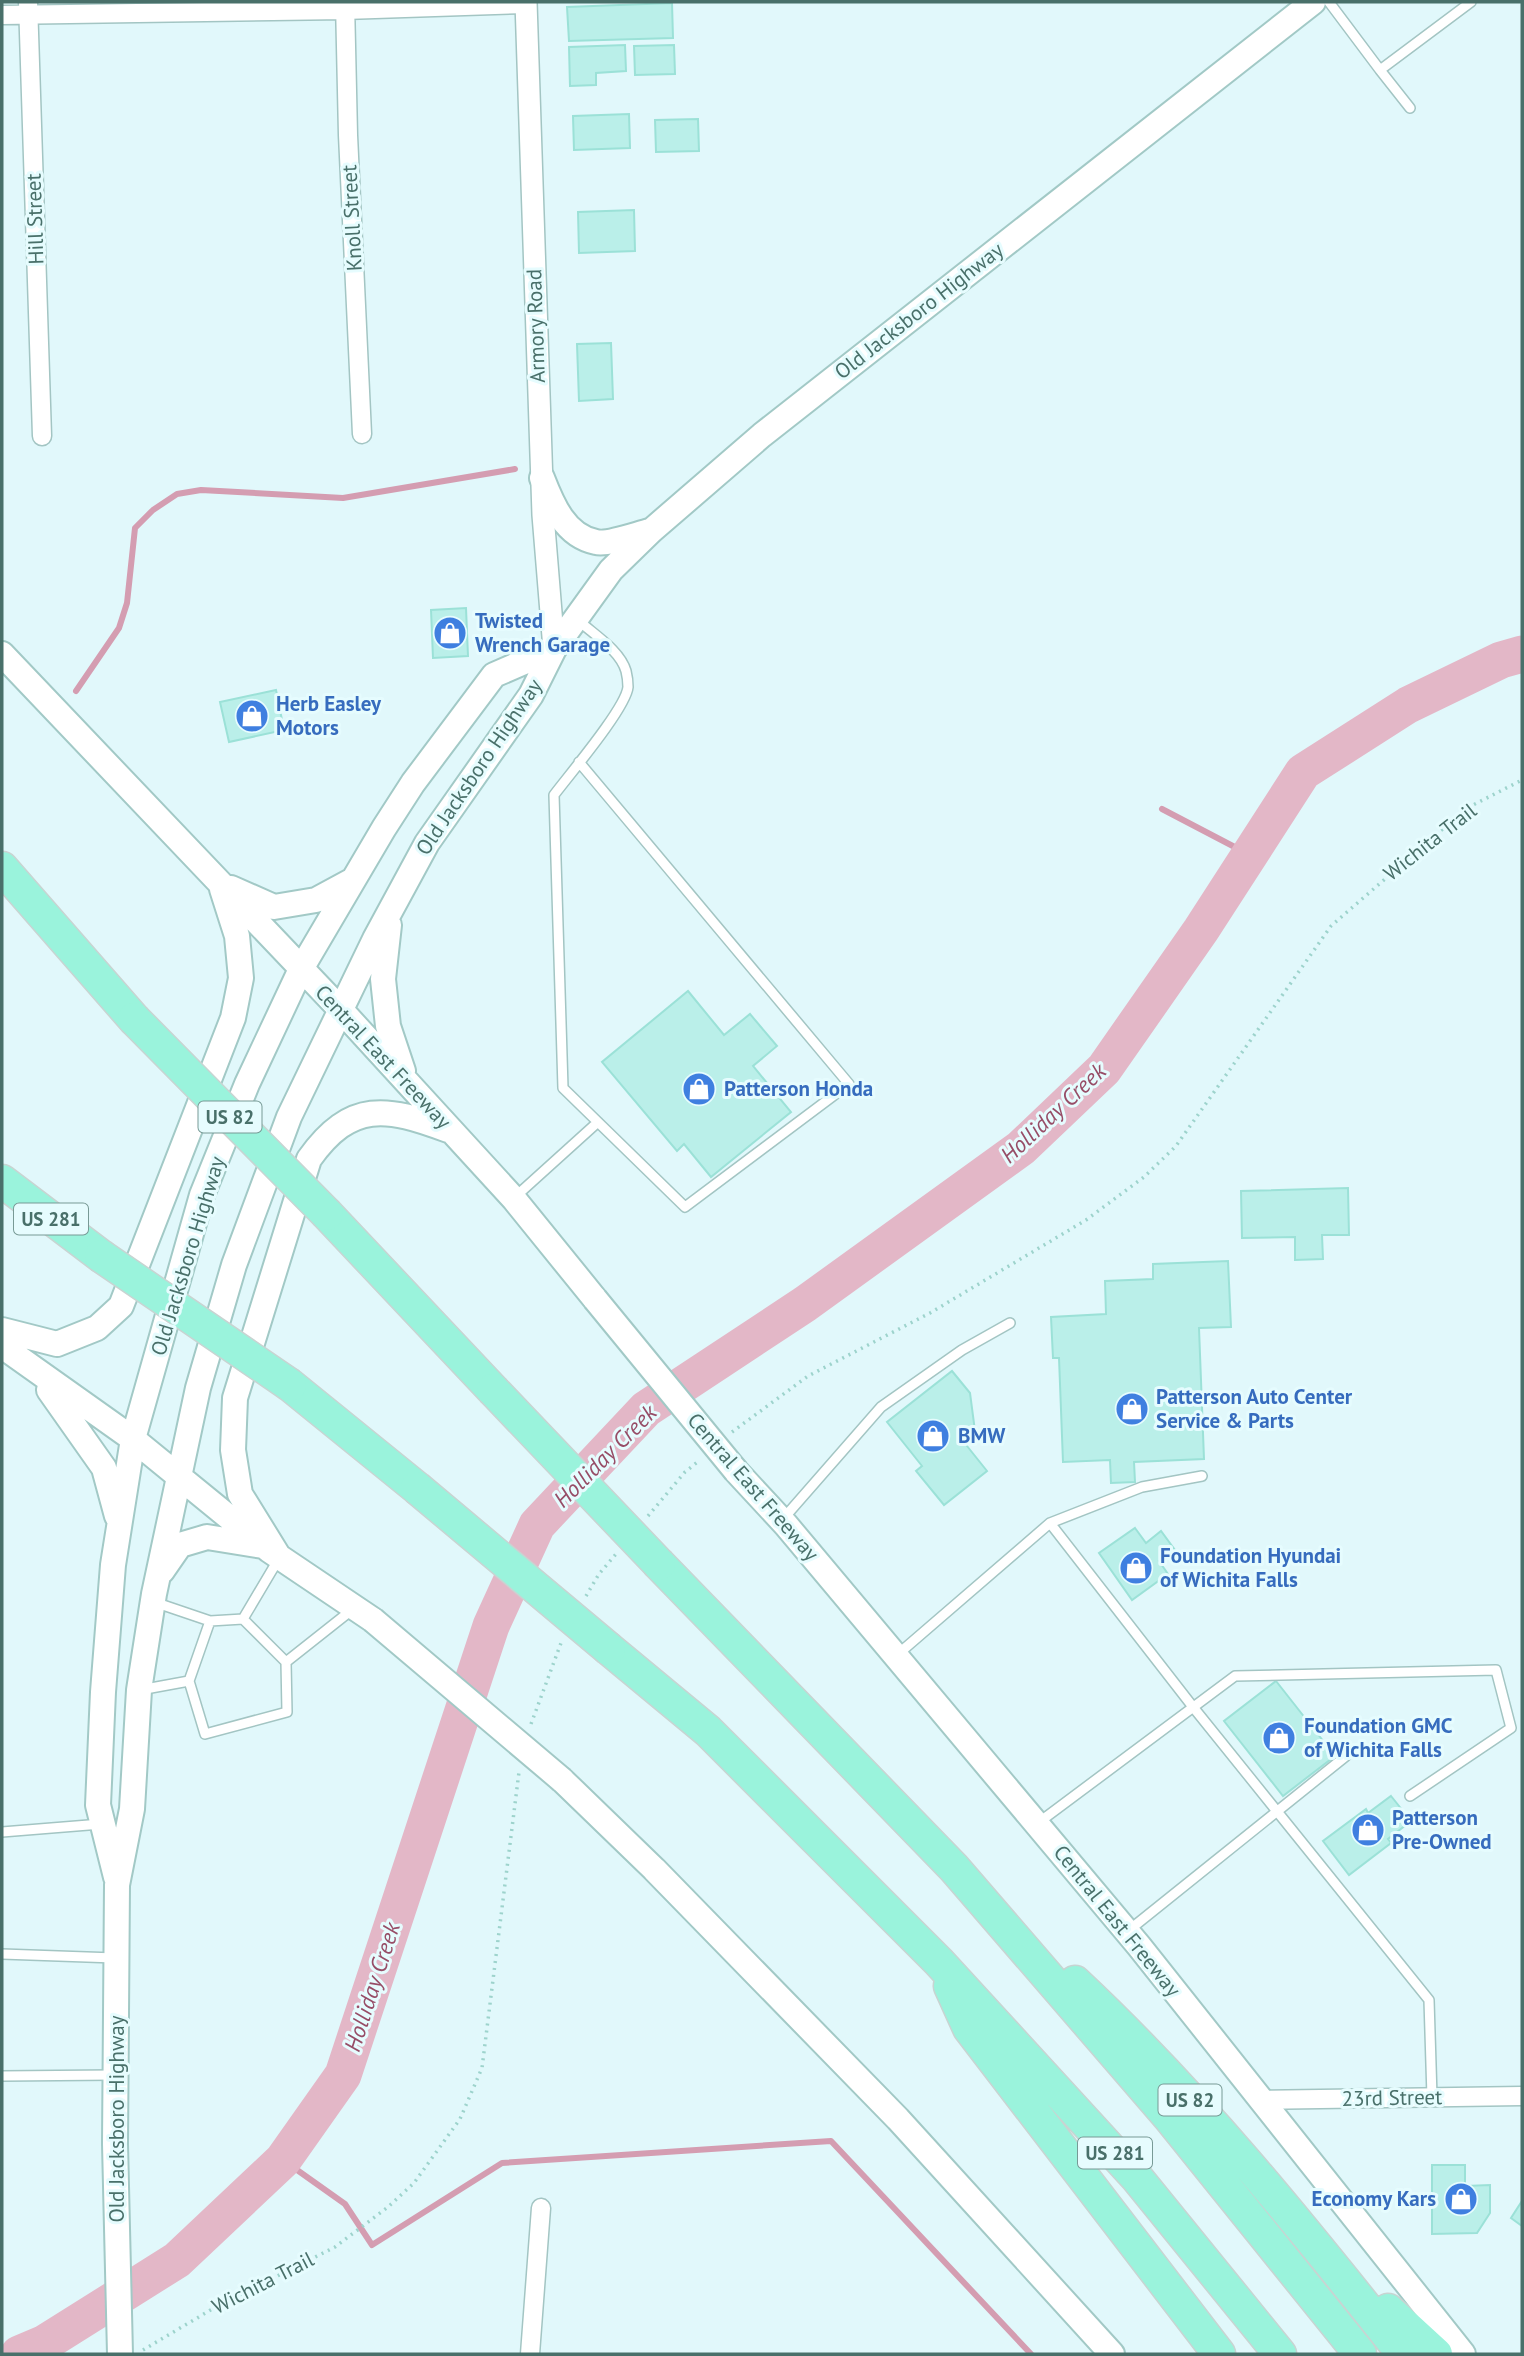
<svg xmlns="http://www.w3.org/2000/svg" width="1524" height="2356" font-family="'PT Sans',sans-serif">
	<rect width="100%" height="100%" fill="#e1f8fb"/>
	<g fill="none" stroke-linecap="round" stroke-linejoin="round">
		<!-- stream -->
		<path stroke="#d49db1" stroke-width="6" d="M76,691L119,628L127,603L135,528L153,510L177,494L201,490L343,498L515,469
			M1162,809L1250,855
			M283,2160L345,2204L372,2245L502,2163L831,2141L1031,2354"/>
		<!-- river -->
		<path stroke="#e3b7c7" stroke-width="37" d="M19,2354L45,2343L177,2260L283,2160L343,2075L491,1626L537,1525L646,1409L805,1304L1021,1148L1104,1069L1201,930L1303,772L1408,705L1501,660L1522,654"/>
	</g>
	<!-- building -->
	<path fill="#baefe9" stroke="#9be1d7" stroke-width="2" d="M672,3L673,38L569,41L567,7Z
		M625,45L626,71L596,73V85L570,86L569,47Z
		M674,45L675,74L635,75L634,46Z
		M629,114L630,148L574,150L573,116Z
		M698,119L699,151L656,152L655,120Z
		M634,210L635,251L579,253L578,212Z
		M611,343L613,399L579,401L577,344Z
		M466,608L468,656L433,658L431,610Z
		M276,690L284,730L229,742L220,702Z
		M688,991L724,1035L750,1014L777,1046L753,1066L791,1112L711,1177L684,1144L677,1151L602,1062Z
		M1348,1188L1349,1235H1322L1323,1259L1295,1260V1237L1242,1238L1241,1191Z
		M1228,1261L1231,1327L1199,1328L1204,1459L1134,1462L1135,1482L1111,1483L1110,1460L1063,1462L1059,1358H1053L1051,1317L1106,1314L1105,1281L1153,1279V1264Z
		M952,1371L970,1393L975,1431L963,1441L987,1471L944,1505L916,1471L922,1466L887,1422Z
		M1135,1528L1146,1543L1161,1531L1175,1550L1159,1561L1168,1574L1132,1600L1099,1553Z
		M1276,1681L1335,1756L1283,1796L1224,1721Z
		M1391,1796L1411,1821L1388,1839L1391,1843L1349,1875L1323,1841L1366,1809L1368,1813Z
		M1432,2165H1465V2186L1490,2185V2213L1477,2233L1432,2234Z
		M1522,2201V2226L1511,2218Z"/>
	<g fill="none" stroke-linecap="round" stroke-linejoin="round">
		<defs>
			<path id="service" d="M1329,2L1380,70L1471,2
				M1380,70L1410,108
				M578,620C593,634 620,650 626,671C627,675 628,683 628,687C626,708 569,775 554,795L563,1088L685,1207L849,1084L579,762
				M515,1197L598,1122
				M783,1519L881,1407L962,1350L1010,1323
				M1050,1523L1193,1707L1429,2000L1432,2097
				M154,1602L210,1621
				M243,1619L278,1560
				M897,1655L1050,1523L1142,1487L1202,1476
				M189,1681L210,1621L243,1619L286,1662
				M140,1690L189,1681L205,1734L287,1712L286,1662L353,1609
				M1038,1823L1235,1676L1496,1670L1511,1728L1410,1796
				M2,1832L101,1824
				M1128,1931L1346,1756
				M2,1954L115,1958
				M2,2076L114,2075"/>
			<path id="minor" d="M28,2L42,436
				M345,2L348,135L362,434
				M2,15L345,10L526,4
				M1261,2100L1522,2096
				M530,2354L541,2208"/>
			<path id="tertiary" d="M526,2L543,515L554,649"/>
			<path id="secondary" d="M542,478C552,504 565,536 596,542C607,545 637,534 650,531
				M2,654L340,1009L514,1199L595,1299
				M231,888L274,907L316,900L353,880
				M389,925L383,979L388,1026L403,1071
				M2,1330L57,1344L97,1328L121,1306L233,1018L241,978L237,936L222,889
				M2,1346L133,1439L269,1550L373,1620
				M49,1390L104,1468L117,1516
				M736,1471L786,1525L1139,1946L1463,2354
				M279,1557L240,1494L233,1450L235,1398L309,1159C351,1100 387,1107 448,1130
				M162,1571L180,1545L207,1537L263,1546
				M562,1780L654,1869L898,2119L1112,2354
				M116,1877L98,1805L103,1692L113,1565L133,1439L202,1195L247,1084L301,969L384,828L413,783L494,675L554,649
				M120,2354L115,2144L117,1885L132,1809L139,1690L154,1594L198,1388L234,1265L289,1117L375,939L427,843L531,695L554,649L611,570L651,531L762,435L1313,2"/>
			<path id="motorway" d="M2,868L134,1019
				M2,1181L101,1256
				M327,1214L493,1390
				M290,1385L417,1488
				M659,1564L954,1868L1169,2117L1360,2354
				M609,1649L708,1731L939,1962L1137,2178L1280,2354
				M1075,1982C1196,2095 1300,2224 1403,2354
				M950,1986L969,2028L1219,2354
				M1388,2310L1436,2354"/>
		</defs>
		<!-- service casing -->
		<use href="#service" stroke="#a3c5c3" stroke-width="12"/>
		<!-- minor casing -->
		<use href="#minor" stroke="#a3c5c3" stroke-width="21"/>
		<!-- tertiary casing -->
		<use href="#tertiary" stroke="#a3c5c3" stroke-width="24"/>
		<!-- secondary casing -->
		<use href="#secondary" stroke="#a2c9c6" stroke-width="28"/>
		<!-- motorway casing -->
		<use href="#motorway" stroke="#c8d4d2" stroke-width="35"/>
		<!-- path -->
		<path stroke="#9dd3cc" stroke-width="3.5" stroke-dasharray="2 5" stroke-linecap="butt" d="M732,1432L808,1376L930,1313L1086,1220L1144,1177L1176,1146L1331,926L1439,832L1473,805L1522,780
			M648,1516L685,1472L700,1460
			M586,1596L599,1574L616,1554
			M531,1724L561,1643
			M143,2350L214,2308L335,2247L388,2207L414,2183L460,2119L482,2068L519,1772"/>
		<!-- service -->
		<use href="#service" stroke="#fff" stroke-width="9"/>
		<!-- minor -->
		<use href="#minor" stroke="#fff" stroke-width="18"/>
		<!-- tertiary -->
		<use href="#tertiary" stroke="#fff" stroke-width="21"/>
		<!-- secondary -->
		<use href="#secondary" stroke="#fff" stroke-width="24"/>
		<!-- motorway -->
		<use href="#motorway" stroke="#9af3dc" stroke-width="32"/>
		<defs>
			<path id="secondary-bridge" d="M595,1299L736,1471
				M373,1620L562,1780"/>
			<path id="motorway-bridge" d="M134,1019L327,1214
				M101,1256L290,1385
				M493,1390L659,1564
				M417,1488L609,1649"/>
		</defs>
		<!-- secondary-bridge casing -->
		<use href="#secondary-bridge" stroke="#a2c9c6" stroke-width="28" stroke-linecap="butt"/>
		<!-- motorway-bridge casing -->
		<use href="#motorway-bridge" stroke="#c8d4d2" stroke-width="35" stroke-linecap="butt"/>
		<!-- secondary-bridge -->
		<use href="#secondary-bridge" stroke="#fff" stroke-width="24"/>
		<!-- motorway-bridge -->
		<use href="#motorway-bridge" stroke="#9af3dc" stroke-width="32"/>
	</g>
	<!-- icons -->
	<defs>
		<symbol id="shop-disc" viewBox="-11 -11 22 22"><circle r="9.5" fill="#3f7fe0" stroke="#e6fcfe"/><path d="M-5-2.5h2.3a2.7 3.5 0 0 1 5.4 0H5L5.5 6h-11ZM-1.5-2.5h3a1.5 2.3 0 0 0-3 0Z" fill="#fff"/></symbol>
	</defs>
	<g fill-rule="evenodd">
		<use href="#shop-disc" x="431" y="614" width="38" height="38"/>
		<use href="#shop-disc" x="233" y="697" width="38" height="38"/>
		<use href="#shop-disc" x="680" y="1070" width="38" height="38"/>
		<use href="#shop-disc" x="1113" y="1390" width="38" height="38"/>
		<use href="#shop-disc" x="914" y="1417" width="38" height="38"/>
		<use href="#shop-disc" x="1117" y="1549" width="38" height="38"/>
		<use href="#shop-disc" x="1260" y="1719" width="38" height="38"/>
		<use href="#shop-disc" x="1349" y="1811" width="38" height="38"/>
		<use href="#shop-disc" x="1442" y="2180" width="38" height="38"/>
	</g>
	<g text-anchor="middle" stroke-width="6" stroke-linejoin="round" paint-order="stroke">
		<!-- shield labels -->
		<g fill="#e6fcfe" stroke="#789a96" stroke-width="2">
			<rect x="198.5" y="1101.5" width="63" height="31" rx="5"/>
			<rect x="14" y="1203.5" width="74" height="31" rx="5"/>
			<rect x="1158.5" y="2084.5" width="63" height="31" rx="5"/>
			<rect x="1078" y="2137.5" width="74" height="31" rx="5"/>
		</g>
		<g font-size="19" font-weight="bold" fill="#49706a">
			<text x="230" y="1124">US 82</text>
			<text x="51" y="1226">US 281</text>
			<text x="1190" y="2107">US 82</text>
			<text x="1115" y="2160">US 281</text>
		</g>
		<!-- street labels -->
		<g font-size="21" fill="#49706a" stroke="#e6fcfe">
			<text transform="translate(352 218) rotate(-93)" y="7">Knoll Street</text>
			<text transform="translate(35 219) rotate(-92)" y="7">Hill Street</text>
			<text transform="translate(919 311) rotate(-38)" y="7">Old Jacksboro Highway</text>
			<text transform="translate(536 326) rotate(-92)" y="7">Armory Road</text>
			<text transform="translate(479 767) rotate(-56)" y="7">Old Jacksboro Highway</text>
			<text transform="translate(1430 842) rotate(-38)" y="7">Wichita Trail</text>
			<text transform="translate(383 1057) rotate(47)" y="7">Central East Freeway</text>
			<text transform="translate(188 1256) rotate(-73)" y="7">Old Jacksboro Highway</text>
			<text transform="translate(753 1487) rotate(49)" y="7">Central East Freeway</text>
			<text transform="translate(1117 1921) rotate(51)" y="7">Central East Freeway</text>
			<text transform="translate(1392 2098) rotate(-1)" y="7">23rd Street</text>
			<text transform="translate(117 2119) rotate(-90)" y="7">Old Jacksboro Highway</text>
			<text transform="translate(263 2283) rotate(-27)" y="7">Wichita Trail</text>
		</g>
		<!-- shop labels -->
		<g font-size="21" font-weight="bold" fill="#366cbe" stroke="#e6fcfe" text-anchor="start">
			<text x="475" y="628">Twisted<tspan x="475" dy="24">Wrench Garage</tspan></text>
			<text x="276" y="711">Herb Easley<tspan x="276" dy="24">Motors</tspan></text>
			<text x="724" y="1096">Patterson Honda</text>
			<text x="1156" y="1404">Patterson Auto Center<tspan x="1156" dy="24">Service &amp; Parts</tspan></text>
			<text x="958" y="1443">BMW</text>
			<text x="1160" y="1563">Foundation Hyundai<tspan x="1160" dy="24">of Wichita Falls</tspan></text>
			<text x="1304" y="1733">Foundation GMC<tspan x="1304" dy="24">of Wichita Falls</tspan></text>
			<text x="1392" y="1825">Patterson<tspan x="1392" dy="24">Pre-Owned</tspan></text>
			<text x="1436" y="2206" text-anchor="end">Economy Kars</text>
		</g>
		<!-- water labels -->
		<g font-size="23" font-style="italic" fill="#974d67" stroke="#e6fcfe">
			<text transform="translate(1053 1113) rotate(-43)" y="8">Holliday Creek</text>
			<text transform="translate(605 1456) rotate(-45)" y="8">Holliday Creek</text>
			<text transform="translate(372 1987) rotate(-72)" y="8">Holliday Creek</text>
		</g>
	</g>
	<!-- border -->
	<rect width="1524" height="2356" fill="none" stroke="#49706a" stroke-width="7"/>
</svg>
